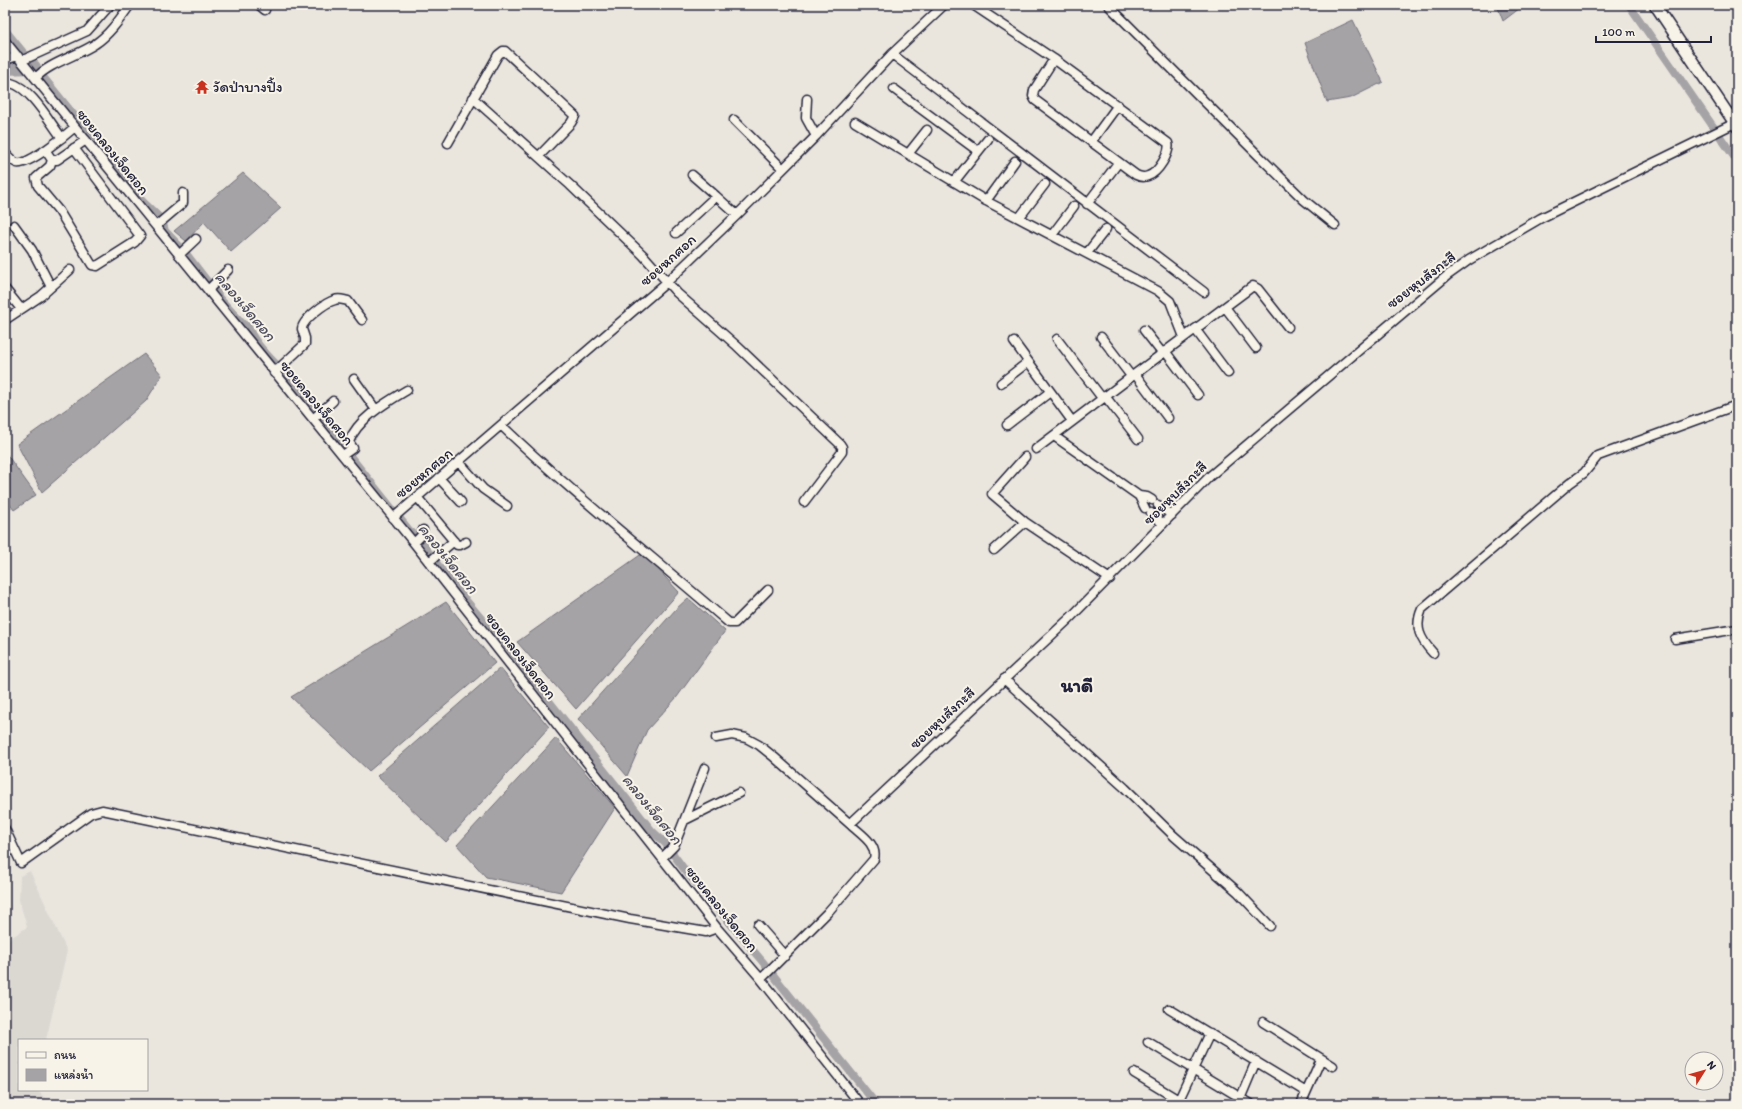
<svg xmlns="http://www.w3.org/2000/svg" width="1742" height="1109" font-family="Itim,'Playpen Sans Thai',sans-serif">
	<rect width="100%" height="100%" fill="#eae6de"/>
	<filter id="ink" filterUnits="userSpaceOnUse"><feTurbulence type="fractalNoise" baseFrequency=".025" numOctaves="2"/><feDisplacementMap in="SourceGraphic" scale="8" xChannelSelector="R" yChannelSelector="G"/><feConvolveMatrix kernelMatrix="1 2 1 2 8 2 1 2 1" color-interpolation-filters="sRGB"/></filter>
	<g filter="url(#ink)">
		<!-- built -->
		<path fill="#dbd8d2" d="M30,871L67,951L46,1040H19V1090H37L51,1104H5V942L27,927L19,900L20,876Z"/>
		<!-- water -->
		<path fill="#a6a3a6" stroke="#716f7b" d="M1497,5H1524L1503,21Z
			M1353,20L1383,82L1351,98L1327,102L1305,43Z
			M243,173L281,208L231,252L204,222L186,241L174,231Z
			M144,354L162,375L146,401L42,492L17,444Z
			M5,452L36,495L14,510L5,498Z
			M643,553L679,592L576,709L517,642Z
			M688,598L725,631L677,697L647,730L627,776L578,719L676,609Z
			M446,602L495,663L369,771L291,697Z
			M500,668L549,727L446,842L377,776Z
			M556,738L615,808L561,892L486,877L457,845Z"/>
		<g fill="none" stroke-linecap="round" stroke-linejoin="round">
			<!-- canal -->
			<path stroke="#a6a3a6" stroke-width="8" d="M1629,5L1737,161
				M5,30L82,125L143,202L162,220L165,231L184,251L207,281L213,284L219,298L243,324L248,327C253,340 263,351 273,361C277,365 280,367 283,372C325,425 367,477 409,530L419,538L427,550L448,579L530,677L652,831L665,843L684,869L762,961L876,1104"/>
			<!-- river -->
			<path stroke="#a6a3a6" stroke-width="14" d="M5,68L34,67"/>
			<defs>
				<path id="minor" d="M259,5L265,10
					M973,5L1054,59L1168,143C1171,152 1158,173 1148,176C1143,178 1140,177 1136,175L1035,100L1033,96L1034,90L1054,59
					M1108,5L1260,157L1304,200L1335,225
					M5,41L414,543L717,928L761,979L860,1104
					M892,54L1204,292
					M5,60L18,56
					M21,61L87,31L110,5
					M36,78C47,64 79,55 95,44C109,35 120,19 130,5
					M5,85L11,83C31,88 49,121 62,138
					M894,89L978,151
					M473,98L570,185L643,255L677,293L737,346L840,444L842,447V452L804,502
					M807,99L806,118L816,136
					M734,120L783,169
					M855,122L986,201L1158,291L1170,301L1184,337
					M1091,142L1118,105
					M448,143L498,55L503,51H505L575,116L571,123L539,156
					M46,151L52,160L50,166L36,178L38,186L59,211L92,265L97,266L135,242L140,236L74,148
					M5,153C9,157 13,162 17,163C28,166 66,135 75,127
					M908,154L927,130
					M52,160H57L86,140
					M692,175L716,196
					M954,182L988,139
					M986,201L1015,161
					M1087,204L1118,163
					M1019,218L1045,184
					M14,225L32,250L51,287
					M156,226L183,203V193
					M676,233L716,196L737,215
					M1052,235L1074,206
					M1087,253L1106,229
					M179,255L196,239
					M5,289L21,309
					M209,291L211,287L228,270
					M1225,307L1256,348
					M5,320L41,296L70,270
					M1195,329L1228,373
					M1144,330L1162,353
					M1101,337L1131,376
					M1057,339L1102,398
					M1014,342L1072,421
					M1165,351L1198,395
					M274,373L305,344V338L302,329C302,320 326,302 335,300C339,298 343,300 348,301L362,320
					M1135,374L1168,418
					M354,379L376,410
					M1001,383L1028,362
					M1105,396L1138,439
					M313,419L333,401
					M501,425C574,495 653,557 729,623H735L768,590
					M1007,425L1050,392
					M1054,436L1139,496L1147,497L1152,500
					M1036,449L1135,374L1253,286L1258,289L1288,327
					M343,455L353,448L349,442C357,419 387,402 407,390
					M1025,457L992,494L1025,522L1110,579
					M459,462L483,489L507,506
					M439,478L461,502
					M1139,496L1145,508
					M417,497L457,545H460L466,542
					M1158,505L1172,515
					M1151,513L1163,524
					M393,518L667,282L737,215L816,136L892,54L944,5
					M414,543L421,536L423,530
					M994,550L1025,522
					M429,562L454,541
					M1675,639L1737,629
					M1433,653C1420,639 1414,627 1422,609L1570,483L1584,473L1598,456L1737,405
					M1004,679L1125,788L1174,836L1238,892L1270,926
					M716,738L732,735L746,738L759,745L774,757L850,824
					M685,820L739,793
					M5,829L21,863L91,813L102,810L630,919L706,932L717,928
					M662,858L674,846L705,768
					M758,925L785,956
					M761,979L827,913L874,859C878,844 860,834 850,824L1070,618L1210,476L1448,275L1469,260L1541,218L1735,123
					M1169,1009L1306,1092
					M1263,1022L1333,1066
					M1148,1042L1251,1104
					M1134,1073L1185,1104
					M1177,1104L1210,1033
					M1238,1104L1256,1061
					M1301,1104L1321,1059"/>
				<path id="tertiary" d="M1655,5L1737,127"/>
			</defs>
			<!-- minor casing -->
			<use href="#minor" stroke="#22223b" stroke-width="11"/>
			<!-- tertiary casing -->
			<use href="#tertiary" stroke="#22223b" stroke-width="13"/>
			<!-- minor -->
			<use href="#minor" stroke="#f7f3e8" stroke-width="8"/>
			<!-- tertiary -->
			<use href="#tertiary" stroke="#f7f3e8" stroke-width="10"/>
		</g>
	</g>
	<!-- icons -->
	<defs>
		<symbol id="temple-bare" viewBox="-9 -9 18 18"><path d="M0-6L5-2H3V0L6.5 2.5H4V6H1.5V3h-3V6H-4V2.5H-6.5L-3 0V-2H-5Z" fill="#c8321e" stroke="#f7f3e8" stroke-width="2.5" paint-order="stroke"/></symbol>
	</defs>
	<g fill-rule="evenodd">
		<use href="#temple-bare" x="192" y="77" width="20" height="20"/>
	</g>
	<g text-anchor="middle" stroke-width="4" stroke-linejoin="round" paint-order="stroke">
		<!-- poi labels -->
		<g font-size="15" fill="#22223b" stroke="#f7f3e8" text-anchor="start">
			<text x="213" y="92">วัดป่าบางปิ้ง</text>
		</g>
		<!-- street labels -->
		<g font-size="15" fill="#22223b" stroke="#f7f3e8">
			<text transform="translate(113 152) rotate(51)" y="5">ซอยคลองเจ็ดศอก</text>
			<text transform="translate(668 260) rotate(-42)" y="5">ซอยหกศอก</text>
			<text transform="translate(1421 280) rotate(-38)" y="5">ซอยหุบสังกะสี</text>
			<text transform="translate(317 403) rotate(50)" y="5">ซอยคลองเจ็ดศอก</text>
			<text transform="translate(424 473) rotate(-40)" y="5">ซอยหกศอก</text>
			<text transform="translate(1175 493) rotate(-45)" y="5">ซอยหุบสังกะสี</text>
			<text transform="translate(521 656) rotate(52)" y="5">ซอยคลองเจ็ดศอก</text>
			<text transform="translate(942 718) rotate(-43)" y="5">ซอยหุบสังกะสี</text>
			<text transform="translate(722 909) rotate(51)" y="5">ซอยคลองเจ็ดศอก</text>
		</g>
		<!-- water labels -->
		<g font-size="16" font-style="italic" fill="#504f60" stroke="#f7f3e8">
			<text transform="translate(246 306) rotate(50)" y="6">คลองเจ็ดศอก</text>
			<text transform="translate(449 558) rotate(51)" y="6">คลองเจ็ดศอก</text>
			<text transform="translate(653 809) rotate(51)" y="6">คลองเจ็ดศอก</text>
		</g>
		<!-- district labels -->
		<g font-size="19" font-weight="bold" fill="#22223b" stroke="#f7f3e8">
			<text x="1077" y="692">นาดี</text>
		</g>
	</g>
	<!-- margin -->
	<rect width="1742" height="1109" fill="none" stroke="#f7f3e8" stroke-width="20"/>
	<rect x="10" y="10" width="1722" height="1089" fill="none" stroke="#22223b" stroke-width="1.5" filter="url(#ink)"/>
	<!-- legend -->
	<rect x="18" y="1039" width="130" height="52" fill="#f7f3e8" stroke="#a29fa3"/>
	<rect x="26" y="1052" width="20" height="6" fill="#f7f3e8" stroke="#a29fa3"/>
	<text x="54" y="1059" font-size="12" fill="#22223b">ถนน</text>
	<rect x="26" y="1069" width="20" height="12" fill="#a6a3a6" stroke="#a29fa3"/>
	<text x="54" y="1079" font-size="12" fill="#22223b">แหล่งน้ำ</text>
	<!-- north arrow -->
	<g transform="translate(1704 1071) rotate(53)"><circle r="19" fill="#f7f3e8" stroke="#a29fa3"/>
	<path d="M0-3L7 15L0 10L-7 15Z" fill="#c8321e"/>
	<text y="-6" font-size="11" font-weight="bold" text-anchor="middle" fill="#22223b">N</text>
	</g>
	<!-- scale -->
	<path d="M1596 36v6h115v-6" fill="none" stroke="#22223b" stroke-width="2"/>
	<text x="1602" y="36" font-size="12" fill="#22223b" stroke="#f7f3e8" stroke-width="3" paint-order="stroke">100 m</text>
</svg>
